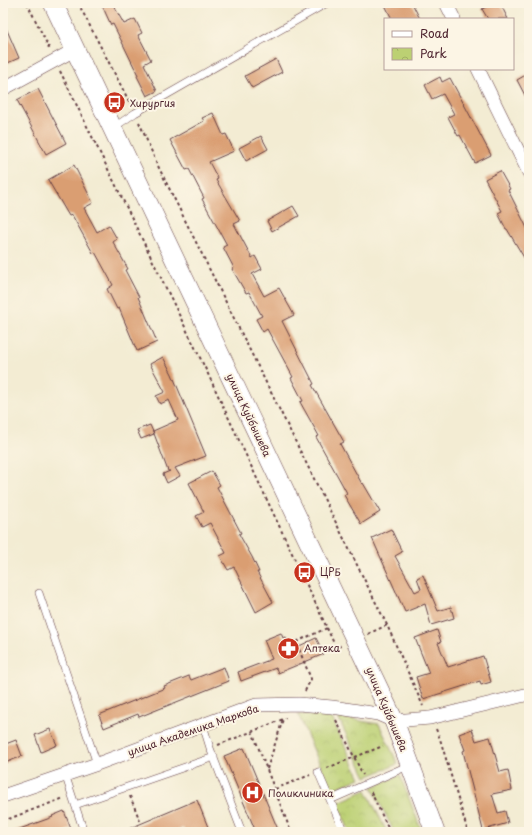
<svg xmlns="http://www.w3.org/2000/svg" width="532" height="835" font-family="'Playpen Sans',sans-serif">
	<defs>
		<pattern id="park-crowns" width="20" height="18" patternUnits="userSpaceOnUse"><rect width="20" height="18" fill="#bcd073"/><path d="M2 6a3 3 0 1 1 6 0M12 15a3 3 0 1 1 6 0" fill="none" stroke="#a3b264"/></pattern>
	</defs>
	<rect width="100%" height="100%" fill="#fcf5e5"/>
	<filter id="ink" filterUnits="userSpaceOnUse"><feTurbulence type="fractalNoise" baseFrequency=".025" numOctaves="2"/><feDisplacementMap in="SourceGraphic" scale="8" xChannelSelector="R" yChannelSelector="G"/><feConvolveMatrix kernelMatrix="1 2 1 2 8 2 1 2 1" color-interpolation-filters="sRGB"/></filter>
	<filter id="wash" filterUnits="userSpaceOnUse"><feTurbulence type="fractalNoise" baseFrequency=".012" numOctaves="4" result="noise"/><feDisplacementMap in="SourceGraphic" scale="16" xChannelSelector="R" yChannelSelector="G"/><feGaussianBlur stdDeviation="0.9" result="paint"/><feColorMatrix in="noise" values="0 0 0 0 0 0 0 0 0 0 0 0 0 0 0 0 0 1.4 0 .05"/><feComposite in="paint" operator="in"/></filter>
	<g filter="url(#wash)">
		<rect width="100%" height="100%" fill="#f3ecd3"/>
		<!-- park -->
		<path fill="url(#park-crowns)" stroke="#83784f" d="M298,714L331,716L360,778L331,790Z
			M338,717L379,724L398,764L366,777Z
			M400,775L422,832H394L372,787Z
			M366,790L387,832H350L337,803Z"/>
		<g id="blocks">
			<!-- building -->
			<path fill="#da9e72" d="M101,3H112L124,24L135,19L142,33L138,35L151,60L144,64L157,91L147,96L137,76L138,75L122,42L113,24L111,25Z
				M384,3H412L420,19H392Z
				M494,3H500L508,19H488L482,9Z
				M3,21L19,58L3,65Z
				M276,59L282,72L252,88L245,76Z
				M529,73V103L517,80Z
				M440,77L442,82L450,78L491,155L475,163L460,135L458,136L448,117L454,114L443,94L432,99L425,85Z
				M38,89L66,143L46,154L17,100Z
				M213,113L223,135L226,134L234,151L209,162L218,179L216,180L240,221L234,224L252,258L255,256L262,269L252,274L264,296L279,288L294,315L282,321L314,384L312,385L344,442L340,444L362,484L363,483L380,512L361,524L344,495L347,493L316,437L319,436L300,402L303,401L291,378L293,377L267,329L263,332L256,319L262,316L249,292L246,293L232,269L234,268L223,247L227,245L202,199L204,198L189,169L186,170L170,140L204,121L202,118Z
				M261,136L268,149L246,161L239,148Z
				M74,165L93,203L84,208L97,232L109,225L117,239L113,242L128,269L125,270L139,297H138L157,342L137,351L119,308L117,309L107,289L113,285L95,252L93,253L72,215L69,216L48,180Z
				M500,171L510,189L508,190L529,232V266L507,229H506L498,213L502,211L485,179Z
				M293,206L299,216L272,231L267,221Z
				M163,357L172,374L206,456L175,468L180,476L167,483L163,474L170,471H168L153,431L178,420L169,400L160,404L156,396L165,392L150,364Z
				M150,425L154,434L141,439L137,430Z
				M212,471L220,485L217,487L241,533L239,534L252,557L259,572H257L273,602L256,612L234,567L228,570L220,556L226,553L210,523L202,527L196,516L204,512L189,483Z
				M391,529L402,552L395,556L415,592L421,589L417,578L423,575L438,611L451,607L454,618L431,625L425,604L405,612L372,538Z
				M437,630L441,642L438,643L448,667L483,656L491,682L481,685L480,681L423,699L416,677L429,673L415,638Z
				M281,633L283,638L286,637L291,650L316,638L324,654L278,673L276,668L241,681L238,672L272,659L264,640Z
				M224,667L229,681L139,717L138,714L104,728L99,715L165,688L164,686L189,676L191,680Z
				M50,729L57,745L41,752L35,735Z
				M472,729L476,741L490,737L500,772L508,770L512,790L492,794L498,813L505,811L508,823L483,830L463,751L465,750L459,734Z
				M16,740L22,756L3,764V745Z
				M244,748L279,832H256L224,756Z
				M197,800L210,832H185L183,828L174,832H121Z
				M64,811L71,829L64,832H14V831L53,817L52,816Z"/>
		</g>
	</g>
	<g filter="url(#ink)">
		<use href="#blocks" fill-opacity="0" stroke="#633e44" stroke-width="1"/>
		<g fill="none" stroke-linecap="round" stroke-linejoin="round">
			<defs>
				<path id="lane" d="M113,128L135,113L327,3
					M39,593L97,764
					M203,725L210,748L242,832
					M318,772L344,832
					M65,774L84,832
					M330,800L410,765
					M75,805L214,757"/>
				<path id="street" d="M446,3L454,19
					M478,69L529,173
					M3,89L76,49
					M3,796L97,764L256,705L299,704L332,707L378,714L394,721L430,718L529,694"/>
				<path id="secondary" d="M53,3L394,721L435,832"/>
			</defs>
			<!-- lane casing -->
			<use href="#lane" stroke="#633e44" stroke-width="8"/>
			<!-- street casing -->
			<use href="#street" stroke="#633e44" stroke-width="14"/>
			<!-- secondary casing -->
			<use href="#secondary" stroke="#633e44" stroke-width="20"/>
			<!-- path -->
			<path stroke="#633e44" stroke-width="2" stroke-dasharray="3 3" stroke-linecap="butt" d="M27,3L50,50
				M78,3L131,105
				M60,71L208,374L327,628L296,642L311,679L304,693
				M139,122L158,166L387,625L423,706
				M327,628L336,648L342,645
				M368,634L387,625
				M336,720L363,775
				M436,729L440,739L468,832
				M252,731L291,832
				M218,745L286,718
				M327,768L383,746
				M267,769L283,719
				M275,789L310,775
				M371,792L390,832
				M130,796L140,821
				M3,821L64,798"/>
			<!-- lane -->
			<use href="#lane" stroke="#fff" stroke-width="7"/>
			<!-- street -->
			<use href="#street" stroke="#fff" stroke-width="13"/>
			<!-- secondary -->
			<use href="#secondary" stroke="#fff" stroke-width="19"/>
		</g>
	</g>
	<!-- icons -->
	<defs>
		<symbol id="bus-disc" viewBox="-11 -11 22 22"><circle r="9.5" fill="#c8321e" stroke="#fcf5e5"/><path d="M-5-6H5V4H4V6H2V4H-2V6H-4V4H-5ZM-3.5-4V0h7V-4ZM-3.5 1.2v1.5H-2V1.2ZM2 1.2v1.5H3.5V1.2Z" fill="#fff"/></symbol>
		<symbol id="pharmacy-disc" viewBox="-11 -11 22 22"><circle r="9.5" fill="#c8321e" stroke="#fcf5e5"/><path d="M-2-6h4v4h4v4h-4v4h-4v-4h-4v-4h4Z" fill="#fff"/></symbol>
		<symbol id="hospital-disc" viewBox="-11 -11 22 22"><circle r="9.5" fill="#c8321e" stroke="#fcf5e5"/><path d="M-5-5h3v3.5h4V-5h3V5h-3V1.5h-4V5h-3Z" fill="#fff"/></symbol>
	</defs>
	<g fill-rule="evenodd">
		<use href="#bus-disc" x="102" y="90" width="25" height="25"/>
		<use href="#bus-disc" x="292" y="560" width="25" height="25"/>
		<use href="#pharmacy-disc" x="276" y="636" width="25" height="25"/>
		<use href="#hospital-disc" x="240" y="780" width="25" height="25"/>
	</g>
	<g text-anchor="middle" stroke-width="4" stroke-linejoin="round" paint-order="stroke">
		<!-- poi labels -->
		<g font-size="10" fill="#4a1f2b" stroke="#fcf5e5" text-anchor="start">
			<text x="130" y="107">Хирургия</text>
			<text x="320" y="576">ЦРБ</text>
			<text x="304" y="652">Аптека</text>
			<text x="268" y="797">Поликлиника</text>
		</g>
		<!-- street labels -->
		<g font-size="10" fill="#4a1f2b" stroke="#fcf5e5">
			<text transform="translate(249 415) rotate(65)" y="4">улица Куйбышева</text>
			<text transform="translate(387 709) rotate(67)" y="4">улица Куйбышева</text>
			<text transform="translate(193 730) rotate(-19)" y="4">улица Академика Маркова</text>
		</g>
	</g>
	<!-- margin -->
	<rect width="532" height="835" fill="none" stroke="#fcf5e5" stroke-width="16"/>
	<!-- legend -->
	<rect x="384" y="18" width="130" height="52" fill="#fcf5e5" stroke="#b59f9b"/>
	<rect x="392" y="31" width="20" height="6" fill="#ffffff" stroke="#b59f9b"/>
	<text x="420" y="38" font-size="12" fill="#4a1f2b">Road</text>
	<rect x="392" y="48" width="20" height="12" fill="url(#park-crowns)" stroke="#b59f9b"/>
	<text x="420" y="58" font-size="12" fill="#4a1f2b">Park</text>
</svg>
